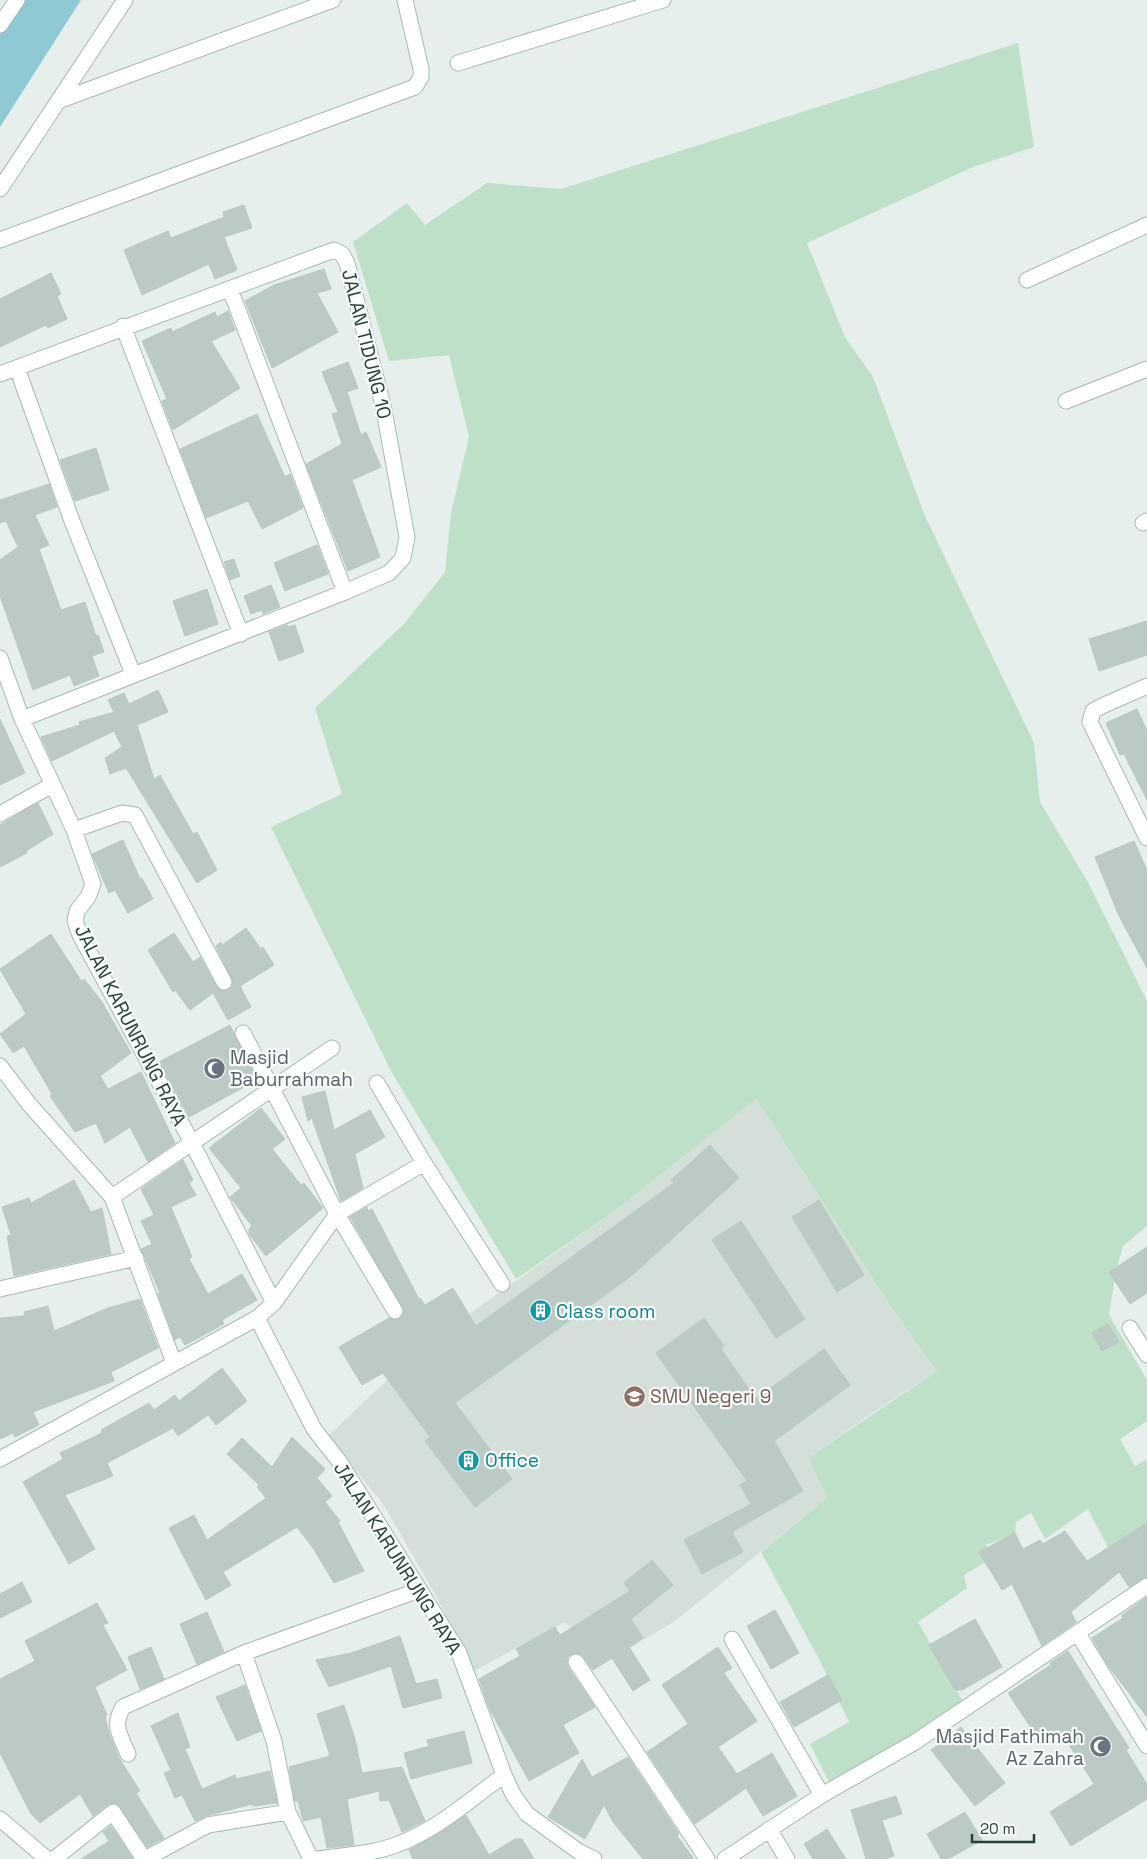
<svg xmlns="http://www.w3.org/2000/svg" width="1147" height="1859" font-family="'Space Grotesk',sans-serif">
	<rect width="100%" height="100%" fill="#e6efeb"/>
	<!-- built -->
	<path fill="#d4dfda" d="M756,1099L889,1304L937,1371L875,1411L808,1458L827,1498L675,1621L598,1667L578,1636L565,1622L474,1671L435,1594L383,1504L328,1436L385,1382L403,1361L613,1212Z"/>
	<!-- green -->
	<path fill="#bfe0c8" d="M1018,43L1034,147L973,167L807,243L845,337L873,377L925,516L1034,743L1040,802L1089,884L1147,1001V1226L1123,1246L1116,1271L1109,1315L1147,1380V1421L1120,1439L1135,1466L1147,1459V1533L1112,1555L1088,1509L1045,1539L1031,1513L1016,1522L1015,1534L986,1545L992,1558L964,1575L967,1588L918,1622L965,1705L832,1788L810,1744L849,1722L820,1661L761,1552L827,1498L808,1458L937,1371L889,1304L756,1099L613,1212L516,1279L392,1073L271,827L342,794L315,708L404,624L445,572L451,513L469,437L449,355L389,361L353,242L407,203L425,225L487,183L561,189Z"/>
	<!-- water -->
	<path fill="#8ec9d4" d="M23,0H81L0,127V34Z"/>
	<!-- building -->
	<path fill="#bbcac4" stroke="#b8c9c2" d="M244,205L252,228L224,237L237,270L215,279L209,264L142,295L124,250L168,231L171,238L224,217L223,212Z
		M324,269L331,289L317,293L338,332L272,368L245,301L274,285Z
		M51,273L61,294L57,296L67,319L48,328L46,325L0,347V299Z
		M228,311L235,330L211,341L240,388L173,430L162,401L167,399L142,341L171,328L172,332L215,312L217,317Z
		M348,362L358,388L347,392L361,435L366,432L381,467L352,480L380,557L348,571L306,464L342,444L332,414L338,412L322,372Z
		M257,414L285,477L290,474L303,508L262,529L248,501L206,518L180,449Z
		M96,448L109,490L75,501L60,460Z
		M49,484L57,507L35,515L49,545L39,549L61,610L85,602L96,636L98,635L104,652L92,656L99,676L74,686L70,675L33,690L0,596V560L18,547L6,521L0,523V500Z
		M317,545L328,574L285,591L274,563Z
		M234,559L240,576L230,580L224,562Z
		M271,585L280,607L263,614L262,610L251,614L244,596Z
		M207,589L218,624L185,636L173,601Z
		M1147,621V655L1099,671L1089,639Z
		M287,625L288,627L295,625L304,652L279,661L269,632Z
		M158,690L168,712L137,725L154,779L160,775L193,834L197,832L217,870L197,883L126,768L110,774L105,758L122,747L114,731L52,761L41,737L80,725L79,722L114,712L108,700L124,693L129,704Z
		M1137,709L1147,731V800L1124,754L1120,755L1106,723Z
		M0,719L25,773L0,785Z
		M38,803L53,834L26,851L27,853L0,867V825Z
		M123,840L140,879L142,878L153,899L128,913L115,890L109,893L92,854Z
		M1134,841L1147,870V968L1119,916L1095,857Z
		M246,928L261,949L263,947L274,965L240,986L251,1007L228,1020L213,993L190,1010L175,990L173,992L148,950L174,933L193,962L200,957L216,986L224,991L232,987L233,982L216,946L221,942L222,945Z
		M51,934L82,982L84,979L102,1002L131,1053L100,1076L108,1089L141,1072L175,1143L148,1162L130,1127L105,1143L96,1123L75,1132L50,1096L52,1094L24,1046L13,1053L0,1034L26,1014L0,969Z
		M230,1025L257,1080L189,1117L159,1062Z
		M325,1091L334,1130L370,1110L385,1137L355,1154L363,1188L341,1201L312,1118L308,1121L302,1097Z
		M261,1108L285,1139L272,1149L301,1185L304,1183L323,1208L266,1256L249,1234V1229L252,1226L230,1197L241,1188L209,1148Z
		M710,1145L739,1178L630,1277L455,1403L512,1479L475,1507L425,1441L430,1437L383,1373L362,1385L339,1347L389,1318L399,1319L404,1311L350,1217L367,1207L368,1211L372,1209L419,1299L420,1298L425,1305L453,1288L476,1326L674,1183L671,1180Z
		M183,1160L193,1180L189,1183L196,1195L171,1207L192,1257L189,1259L208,1294L242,1274L257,1300L222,1320L224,1324L185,1345L180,1337L175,1340L158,1294L160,1293L141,1249L152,1244L141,1221L154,1215L141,1189Z
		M74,1180L91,1212L102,1208L111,1254L14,1276L7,1236L11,1235L2,1207L29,1198L31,1203Z
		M819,1200L864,1275L837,1292L792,1217Z
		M741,1221L805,1319L776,1338L712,1240Z
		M1147,1247V1293L1130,1304L1109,1272Z
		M140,1299L158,1348L111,1372L114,1381L33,1412L39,1425L15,1437L13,1433L0,1439V1318L25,1316L24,1312L48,1306L54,1331L108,1308Z
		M704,1318L724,1346L721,1349L756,1399L824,1349L850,1385L774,1441L803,1491L732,1532L743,1552L702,1574L684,1540L751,1504L740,1485L747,1481L656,1353Z
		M1108,1324L1119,1342L1102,1351L1092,1333Z
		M222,1368L247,1401L216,1425L208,1415L178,1436L173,1428L107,1463L113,1476L65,1495L95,1549L69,1564L23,1482L63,1459L60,1453L102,1433L101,1430L149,1403L154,1410L175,1395L179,1401Z
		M292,1437L325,1469L317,1478L332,1496L325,1502L340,1521L338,1522L364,1571L334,1583L313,1548L297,1527L223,1572L231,1585L206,1600L169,1528L194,1515L207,1540L266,1498L257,1487L259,1485L227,1454L242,1438L272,1467Z
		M1147,1523V1577L1129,1587L1119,1572L1071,1612L1076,1622L1042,1646L1012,1584L1002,1590L979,1552L1015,1533L1023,1549L1040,1540L1043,1544L1065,1531L1087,1561Z
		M652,1560L673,1585L631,1619L643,1638L629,1647L650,1680L633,1691L612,1658L593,1670L581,1654L570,1655L567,1658L568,1667L595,1707L563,1725L579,1753L529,1781L490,1710L479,1679L520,1656L516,1649L555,1627L560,1635L630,1591L624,1583Z
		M22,1582L32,1602L0,1618V1594Z
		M1147,1597V1717L1107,1664L1092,1638L1123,1618L1121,1616Z
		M97,1603L108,1623L103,1625L127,1670L95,1687L107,1715L105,1716L109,1733L119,1758L140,1791L136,1793L164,1838L147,1847L117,1804H108L93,1816L80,1794L40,1823L31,1814L0,1753V1679L35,1661L25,1641Z
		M775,1610L799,1653L771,1669L747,1626Z
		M207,1612L224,1652L197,1664L180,1624Z
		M975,1619L1002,1667L962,1690H955L929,1645Z
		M400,1636L416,1684L437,1679L442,1698L403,1708L391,1666L329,1687L316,1660L351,1653Z
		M151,1647L164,1679L140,1689L128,1657Z
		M718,1647L732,1668L724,1673L757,1721L718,1747L737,1774L772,1753L797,1796L763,1816L746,1788L695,1824L647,1752L688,1724L662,1685Z
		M1068,1651L1129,1748L1126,1750L1147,1784V1799L1071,1846L1050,1812L1094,1784L1059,1729L1040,1742L1008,1693L1051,1665L1050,1663Z
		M828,1675L842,1700L794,1727L780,1702Z
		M245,1685L261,1731L237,1741L216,1697Z
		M344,1705L355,1739L362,1773L402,1767L425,1821L402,1832L389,1800L380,1801L379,1791L347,1799L354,1845L327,1848L321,1817L303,1821L298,1801H295L289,1767L330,1756L317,1714Z
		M178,1713L190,1747L185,1749L202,1789L235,1775L236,1779L270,1771L277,1803L253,1806L252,1804L206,1816L195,1821L182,1795L175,1798L164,1773L171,1770L151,1726Z
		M961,1727L1005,1783L975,1806L931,1750Z
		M464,1731L472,1763L411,1779L404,1753L429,1746L427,1740Z
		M628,1757L679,1834L677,1836L694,1859H643L613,1822L604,1805L585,1839L548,1817L582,1759L592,1777Z
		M896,1796L902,1814L882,1820L894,1856L884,1859H866L851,1810Z
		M965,1812L982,1840L948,1859H941L927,1834Z
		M466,1815L489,1855L515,1839H522L534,1859H413L409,1850L433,1837Z
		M111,1826L133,1859H81L109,1841L103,1832Z
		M827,1829L846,1859H813L804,1844Z"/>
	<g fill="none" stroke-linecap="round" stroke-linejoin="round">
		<defs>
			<path id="minor" d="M0,25L17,0
				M458,63L663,0
				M58,101L333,0
				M0,189L125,0
				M0,240L415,87L421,77V69L405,0
				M1027,280L1147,225
				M230,289L345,592
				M123,326L241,634
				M17,368L72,521L133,674
				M0,374L334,250L342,254L347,263L384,410L407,537L403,558L389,573L345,592L22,719
				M1066,401L1147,369
				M1143,523L1147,521
				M0,658L22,719L74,830L93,884L88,897L77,911L75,921L80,935L192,1143L274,1303
				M1147,686L1102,706L1093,711L1090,722L1147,838
				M0,814L52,785
				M74,830L122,813L135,815L224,982
				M0,1066L29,1104L112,1197L174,1363
				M377,1083L424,1163L502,1284
				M112,1197L332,1048
				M0,1289L136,1258
				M395,1311L337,1214L424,1163
				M257,1318L314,1429L339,1461L459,1653L504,1775L514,1796L527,1814L578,1851L594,1859
				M1130,1328L1147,1355
				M0,1459L257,1318L274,1303L337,1214L243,1033
				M1078,1634L1147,1746
				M732,1639L822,1795
				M244,1653L274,1741L288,1812
				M576,1662L707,1859
				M128,1754C120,1735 112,1726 123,1707L244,1653L419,1590
				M0,1819L47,1859
				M769,1829L787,1859
				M54,1859L113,1812L144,1859
				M145,1859L208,1825L288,1812L311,1859
				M318,1859C345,1855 375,1854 401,1843C439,1828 471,1799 504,1775
				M725,1859L822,1795L915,1742L1147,1586"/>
		</defs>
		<!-- minor casing -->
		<use href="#minor" stroke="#a8b8b2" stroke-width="17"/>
		<!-- minor -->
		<use href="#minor" stroke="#fff" stroke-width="15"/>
	</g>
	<!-- icons -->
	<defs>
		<symbol id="mosque-disc" viewBox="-11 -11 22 22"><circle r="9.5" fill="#6b7280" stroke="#f7fbf9"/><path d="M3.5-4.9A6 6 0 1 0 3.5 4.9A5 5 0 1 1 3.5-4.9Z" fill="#fff"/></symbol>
		<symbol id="building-disc" viewBox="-11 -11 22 22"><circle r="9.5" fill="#0f9aa8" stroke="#f7fbf9"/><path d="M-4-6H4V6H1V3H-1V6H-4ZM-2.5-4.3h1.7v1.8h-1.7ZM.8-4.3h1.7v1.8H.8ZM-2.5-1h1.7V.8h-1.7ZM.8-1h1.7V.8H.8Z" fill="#fff"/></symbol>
		<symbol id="school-disc" viewBox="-11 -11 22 22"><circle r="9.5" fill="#8d6e63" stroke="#f7fbf9"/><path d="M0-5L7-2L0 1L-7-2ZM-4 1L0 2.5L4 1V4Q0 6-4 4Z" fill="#fff"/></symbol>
	</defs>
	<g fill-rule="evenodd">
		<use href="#mosque-disc" x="202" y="1056" width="25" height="25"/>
		<use href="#building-disc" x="528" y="1298" width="25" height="25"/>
		<use href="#school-disc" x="622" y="1384" width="25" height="25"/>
		<use href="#building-disc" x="456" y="1448" width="25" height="25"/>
		<use href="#mosque-disc" x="1088" y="1734" width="25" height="25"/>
	</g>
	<g text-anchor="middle" stroke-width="4.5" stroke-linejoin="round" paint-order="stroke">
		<!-- street labels -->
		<g font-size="19" fill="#24423a" stroke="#f7fbf9">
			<text transform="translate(367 344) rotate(76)" y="7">JALAN TIDUNG 10</text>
			<text transform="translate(131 1025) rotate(63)" y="7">JALAN KARUNRUNG RAYA</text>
			<text transform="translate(398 1558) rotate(58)" y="7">JALAN KARUNRUNG RAYA</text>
		</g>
		<!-- worship labels -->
		<g font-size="19" fill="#5b616d" stroke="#f7fbf9" text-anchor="start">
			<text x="230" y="1064">Masjid<tspan x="230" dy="22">Baburrahmah</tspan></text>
			<text x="1084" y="1743" text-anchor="end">Masjid Fathimah<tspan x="1084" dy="22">Az Zahra</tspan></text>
		</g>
		<!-- culture labels -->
		<g font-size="19" fill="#0d838f" stroke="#f7fbf9" text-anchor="start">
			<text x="556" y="1318">Class room</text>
			<text x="485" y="1467">Office</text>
		</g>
		<!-- education labels -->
		<g font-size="19" fill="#785e54" stroke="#f7fbf9" text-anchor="start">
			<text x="650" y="1403">SMU Negeri 9</text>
		</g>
	</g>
	<!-- scale -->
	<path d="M972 1834v8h62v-8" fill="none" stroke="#24423a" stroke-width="2.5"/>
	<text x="980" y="1834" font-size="15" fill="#24423a" stroke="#f7fbf9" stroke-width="4" paint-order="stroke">20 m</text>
</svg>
